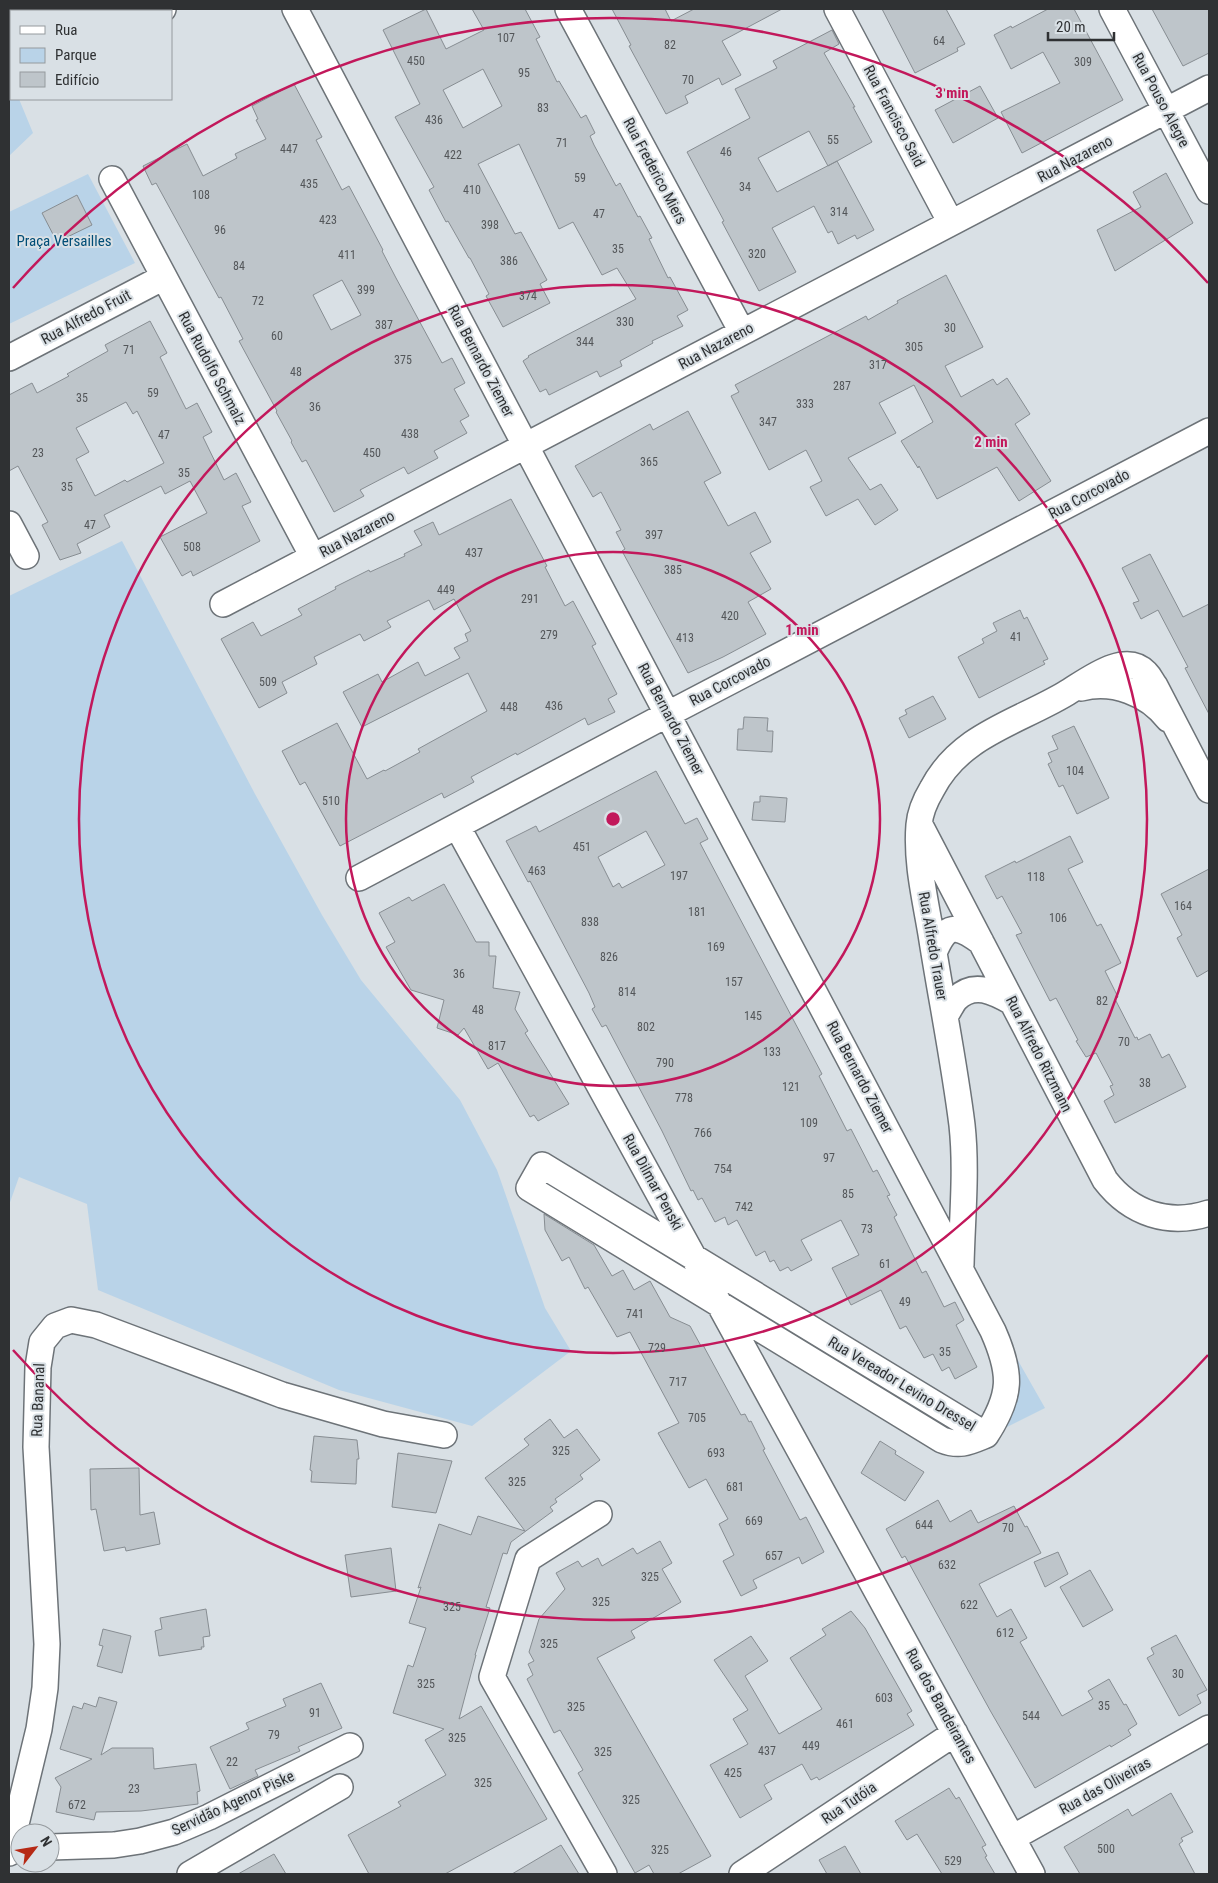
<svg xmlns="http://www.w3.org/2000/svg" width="1218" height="1883" font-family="'Roboto Condensed',sans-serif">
	<rect width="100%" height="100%" fill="#d9e0e5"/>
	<!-- green -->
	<path fill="#b9d3e8" d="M9,74L11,80V99H19L33,133L9,156Z
		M88,174L135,263L9,324V212Z
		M122,541L255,794L322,915L361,980L460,1100L497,1170L545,1308L571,1351L472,1426L339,1390L98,1290L87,1204L19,1177L9,1205V596Z
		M1008,1343L1045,1408L1003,1429Z"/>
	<!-- building -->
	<path fill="#bec5ca" stroke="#878d92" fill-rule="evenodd" d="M426,9L446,49L484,30L472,9H525L540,37L536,39L557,82L559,81L581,118L586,115L595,133L590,136L594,145L616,186L620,183L638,217L640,216L652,238L649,239L668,278L670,277L688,310L677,316L683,326L652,341L653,343L620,361L622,366L600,377L597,371L549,395L546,389L540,392L523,361L529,357L528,356L565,336L636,299L617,268L602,275L573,222L559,229L519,144L478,164L515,234L521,232L547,280L540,284L550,303L503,327L486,296L489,294L470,258H469L448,221L446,222L429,190L434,187L395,117L420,104L383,30ZM483,69L502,106L463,128L443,90Z
		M612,9H665L671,21L694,9H782L722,41L741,75L722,85L719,78L685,96L688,103L666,114L629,46L631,45Z
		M882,9H946L965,44L957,48L958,51L915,73Z
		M1048,9H1074L1123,100L1022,153L1001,112L1060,83L1043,52L1011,69L994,35L1011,26L1012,28Z
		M1152,9H1209V53L1183,66Z
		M832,30L839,44L824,53L855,107H853L872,142L828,166L809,131L758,158L777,192L837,161L874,230L857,239L855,235L838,244L832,231L828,233L814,206L772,228L796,272L759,291L722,222L724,221L687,152L750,118L735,89L777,68L773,61Z
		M294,84L322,137L316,140L342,190L349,186L383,250L382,251L396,278L442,363L452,358L465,383L454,389L469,416L460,421L467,433L434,451L438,458L408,474L404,467L360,490L364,496L334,512L306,460L302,462L291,442L292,441L276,412L277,411L239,341L243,339L221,297L219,298L156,183L152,185L143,166L187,144L203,176L237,158L235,154L266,139L256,120L258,119L252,106ZM342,280L361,315L331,330L313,295Z
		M980,86L998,118L953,143L935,110Z
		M1166,173L1193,223L1115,271L1097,230L1141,207L1133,192Z
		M77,195L92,225L57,242L42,213Z
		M946,275L983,347L945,366L961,397L993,379L997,385L1007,378L1030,414L1015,424L1051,481L1019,501L997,467L937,499L919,466L918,468L901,441L933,422L914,385L879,403L896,433L848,458L870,490L881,484L898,510L875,525L858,499L826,516L810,487L822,481L806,450L769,470L731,396L739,392L735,385L866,316L868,320L898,303L897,301Z
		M150,321L167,353L160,357L186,409L197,403L212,432L203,437L224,480L236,473L251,502L242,506L260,541L193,576L191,571L182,576L160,537L207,513L190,481L165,494L161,486L104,515L110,527L77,544L81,553L60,560L42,525L48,522L18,466L9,471V395L32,383L37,393L69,376L67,374L108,351L105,345ZM126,402L133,414L137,411L164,463L127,482L125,480L95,496L76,459L89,452L76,428Z
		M688,411L721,473L704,482L728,526L755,512L771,542L750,553L771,589L748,602L766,634L723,657L688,673L622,551L625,549L616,532L621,530L601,492L593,497L575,466L650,424L653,430Z
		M511,499L547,566L545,567L565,606L573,601L596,644L592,646L617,694L608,699L615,712L588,725L585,718L517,755L516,753L471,777L474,782L444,798L442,793L340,846L305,782L300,785L282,751L337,723L367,779L384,770L385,771L420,752L418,749L487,711L468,673L362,727L343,692L378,674L382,682L418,662L425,676L460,658L454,648L468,641L465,634L471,631L454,599L434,610L429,600L387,621L391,627L364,641L360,634L314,657L317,664L282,682L287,693L259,708L221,639L253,622L261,636L302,615L298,609L336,589L335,587L369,570L370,572L405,556L404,554L422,545L414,531L433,522L439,535Z
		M1150,554L1183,617L1209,604V714L1185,668L1188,667L1158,610L1141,619L1133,603L1139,601L1122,568Z
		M1020,610L1024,619L1027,617L1048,659L1043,661L1045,664L979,698L958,657L984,643L982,639L997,631L993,623Z
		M933,696L946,719L909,738L899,718L907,714L905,710Z
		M744,717L768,718L767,731H773L772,752L737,750L738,729H743Z
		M1074,726L1109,798L1077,814L1063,785L1059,787L1048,764L1052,762L1048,753L1058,749L1052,736Z
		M656,771L685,824L697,818L708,839L700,843L822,1074L819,1076L847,1131L851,1129L873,1172L877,1170L890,1195L887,1196L897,1215L894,1217L922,1273L926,1271L944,1307L955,1302L964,1320L956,1325L977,1367L955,1379L949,1367L942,1371L933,1354L924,1358L906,1326L900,1329L881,1290L851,1305L832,1268L859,1255L841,1220L801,1240L812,1260L791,1271L788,1267L780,1271L774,1260L770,1262L765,1251L756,1256L737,1220L728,1225L725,1217L715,1222L702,1198L698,1200L693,1190L691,1191L662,1131L606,1025L602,1027L592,1009L595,1007L589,993L530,881L528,882L506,841L536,826L539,832ZM646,831L665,865L622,888L619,883L613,887L598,857Z
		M760,796L787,798L785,822L752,820L754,802H760Z
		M1070,836L1083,862L1068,869L1097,926L1101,924L1121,963L1105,971L1118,997L1115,999L1135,1038L1137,1037L1138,1040L1150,1034L1162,1058L1169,1054L1186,1087L1115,1123L1104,1101L1114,1095L1110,1086L1113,1085L1096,1053L1086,1057L1076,1041L1078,1040L1056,998L1050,1001L1016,935L1022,933L1002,896L997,899L985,876L1015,861L1016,863Z
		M1209,869V970L1197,977L1177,938L1182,935L1161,894Z
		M444,884L476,942H489V956H496L493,988L520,992L515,1009L528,1031L525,1033L569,1104L538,1121L534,1115L530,1117L498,1063L488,1069L464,1028L458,1035L437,1028L444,1000L411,990L386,947L395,942L379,913L409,897L412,901Z
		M544,1214L594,1245L612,1276L623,1270L634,1290L650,1281L670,1317L690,1326L701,1346L703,1345L741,1415L745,1414L749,1422L751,1421L765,1449L763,1450L800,1520L806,1517L824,1552L802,1564L799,1557L753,1580L757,1588L741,1596L723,1561L734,1555L719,1524L728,1519L706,1479L689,1488L658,1433L679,1423L630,1332L617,1337L588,1287L585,1289L569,1257L562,1261L545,1230Z
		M550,1419L564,1438L577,1429L600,1460L580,1475L583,1479L555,1499L557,1502L550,1507L553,1511L511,1542L507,1554L503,1553L486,1607L490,1608L475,1655H476L459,1719L481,1706L547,1819L445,1874H369L348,1835L401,1806L398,1802L446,1775L425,1740L444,1729L393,1713L408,1665L413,1667L426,1628L409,1623L421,1587L418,1588L439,1524L471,1535L478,1516L525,1531L485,1478L529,1445L524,1439Z
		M314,1436L357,1440L359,1459H357L356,1484L311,1482L312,1471L310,1470Z
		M880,1441L896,1451L895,1454L924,1472L905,1501L861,1473Z
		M398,1453L452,1461L436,1513L392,1507Z
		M139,1468L140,1515L154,1512L160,1544L126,1551L125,1547L104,1551L96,1509L91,1510L90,1469Z
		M938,1500L950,1522L971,1510L978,1523L1014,1506L1025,1527L1027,1526L1041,1553L979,1584L997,1617L1011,1609L1027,1638L1020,1642L1062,1716L1093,1699L1088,1691L1109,1679L1124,1705L1126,1704L1137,1724L1128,1730L1131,1735L1111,1747L1110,1745L1035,1788L991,1712L905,1556L902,1558L886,1529Z
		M660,1541L672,1563L662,1569L681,1602L631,1631L635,1638L597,1658L711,1856L678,1874H654L649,1865L635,1873L578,1773L583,1770L560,1730L554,1733L527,1679L533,1675L528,1664L534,1661L529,1652L539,1619L565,1589L556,1573L578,1561L582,1567L598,1558L602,1566L633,1548L637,1554Z
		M391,1548L396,1591L351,1597L345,1555Z
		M1058,1552L1068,1574L1045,1587L1034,1562Z
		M1090,1570L1113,1610L1083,1627L1060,1587Z
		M206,1609L210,1636L203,1637L204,1647H201L202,1649L159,1656L155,1631L162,1629L160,1618Z
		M851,1611L865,1628L912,1711L907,1714L914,1725L819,1780L817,1777L811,1780L802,1764L764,1785L772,1799L740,1818L710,1765L748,1744L733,1719L748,1710L714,1660L751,1636L768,1661L745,1676L779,1734L822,1709L790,1658L826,1635L822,1629Z
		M103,1629L131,1636L122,1673L97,1666L103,1646L99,1645Z
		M1176,1635L1207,1690L1197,1695L1201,1703L1179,1716L1147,1658L1154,1654L1151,1648Z
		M321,1683L342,1728L298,1747L300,1751L255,1770L258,1776L230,1789L210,1747L249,1729L246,1723L286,1706L283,1699Z
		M99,1697L117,1702L101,1755L112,1748H153L154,1769L196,1764L200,1791L197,1792L198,1804L141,1811L96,1812L94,1820L56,1812L61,1787L55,1778L92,1759L60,1749L73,1706L82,1709L84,1703L96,1707Z
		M949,1788L956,1799L959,1797L986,1845L982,1847L987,1856L985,1857L995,1874H942L917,1834L907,1840L895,1821Z
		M1171,1793L1193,1832L1181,1838L1183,1841L1179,1844L1195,1874H1080L1064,1847L1128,1809L1132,1816Z
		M561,1845L579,1874H512Z
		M845,1846L861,1874H827L819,1860Z
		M274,1854L286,1874H238Z"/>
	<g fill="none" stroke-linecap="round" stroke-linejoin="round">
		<defs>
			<path id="minor" d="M295,9L993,1331C1012,1374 1012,1395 986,1435
				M568,9L742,332
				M837,9L951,223
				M1112,9L1209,191
				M159,11L163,9
				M112,179L313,557
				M9,358L164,277
				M9,524L26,556
				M223,604L1209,88
				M1081,688C1113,680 1148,693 1168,719
				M920,825L1105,1180C1131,1214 1169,1226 1209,1213
				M457,826L1032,1874
				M359,878L668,714L1209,431
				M934,953C946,923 956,924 981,942
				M945,1016C949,1011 952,1003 956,999C974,981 994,992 1012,1002
				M542,1165L986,1435C969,1442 960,1447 942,1440L529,1188Z
				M961,1265C962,1219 967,1171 962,1125C954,1061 941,998 931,934C925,898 916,862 919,825C920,813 926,799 932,789C960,735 1016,723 1065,694C1086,682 1124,650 1146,673C1150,677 1152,682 1155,686L1209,790
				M599,1514L528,1559L492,1677L604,1874
				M1012,1838L1209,1728
				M50,1847L114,1845L140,1841L174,1832L209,1817L350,1746
				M9,1853L39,1729L45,1688L47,1644L36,1447L38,1367L42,1342L55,1326L71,1320L96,1325L282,1395L383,1424L444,1435
				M190,1874L340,1787
				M742,1874L955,1733"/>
		</defs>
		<!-- minor casing -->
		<use href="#minor" stroke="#6d7378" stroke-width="28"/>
		<!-- minor -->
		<use href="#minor" stroke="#fff" stroke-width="25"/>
	</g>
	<!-- distance rings -->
	<g fill="none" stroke="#c2185b" stroke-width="2.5">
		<circle cx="613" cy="819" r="267"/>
		<circle cx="613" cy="819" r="534"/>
		<path d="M1208 1355A801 801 0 0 1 13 1350M13 288A801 801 0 0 1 1208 283"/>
	</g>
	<g text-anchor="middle" stroke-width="4" stroke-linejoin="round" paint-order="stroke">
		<!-- number labels -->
		<g font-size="12" fill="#535659">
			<text x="506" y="42">107</text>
			<text x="939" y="45">64</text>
			<text x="670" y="49">82</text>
			<text x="416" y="65">450</text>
			<text x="1083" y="66">309</text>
			<text x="524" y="77">95</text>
			<text x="688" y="84">70</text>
			<text x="543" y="112">83</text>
			<text x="434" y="124">436</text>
			<text x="833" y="144">55</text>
			<text x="562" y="147">71</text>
			<text x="289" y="153">447</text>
			<text x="726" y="156">46</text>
			<text x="453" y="159">422</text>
			<text x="580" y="182">59</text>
			<text x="309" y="188">435</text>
			<text x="745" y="191">34</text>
			<text x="472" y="194">410</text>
			<text x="201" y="199">108</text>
			<text x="839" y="216">314</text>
			<text x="599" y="218">47</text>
			<text x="328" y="224">423</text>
			<text x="490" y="229">398</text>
			<text x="220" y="234">96</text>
			<text x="618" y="253">35</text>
			<text x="757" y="258">320</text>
			<text x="347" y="259">411</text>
			<text x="509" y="265">386</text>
			<text x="239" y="270">84</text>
			<text x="366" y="294">399</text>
			<text x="528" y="300">374</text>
			<text x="258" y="305">72</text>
			<text x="625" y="326">330</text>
			<text x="384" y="329">387</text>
			<text x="950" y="332">30</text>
			<text x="277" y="340">60</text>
			<text x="585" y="346">344</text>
			<text x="914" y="351">305</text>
			<text x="129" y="354">71</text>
			<text x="403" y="364">375</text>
			<text x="878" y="369">317</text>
			<text x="296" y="376">48</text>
			<text x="842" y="390">287</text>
			<text x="153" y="397">59</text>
			<text x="82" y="402">35</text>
			<text x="805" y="408">333</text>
			<text x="315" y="411">36</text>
			<text x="768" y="426">347</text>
			<text x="410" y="438">438</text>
			<text x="164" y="439">47</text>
			<text x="38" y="457">23</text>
			<text x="372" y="457">450</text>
			<text x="649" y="466">365</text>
			<text x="184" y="477">35</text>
			<text x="67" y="491">35</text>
			<text x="90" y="529">47</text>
			<text x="654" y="539">397</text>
			<text x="192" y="551">508</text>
			<text x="474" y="557">437</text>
			<text x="673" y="574">385</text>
			<text x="446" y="594">449</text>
			<text x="530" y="603">291</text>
			<text x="730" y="620">420</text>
			<text x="549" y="639">279</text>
			<text x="1016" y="641">41</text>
			<text x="685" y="642">413</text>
			<text x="268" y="686">509</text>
			<text x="554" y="710">436</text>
			<text x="509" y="711">448</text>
			<text x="1075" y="775">104</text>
			<text x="331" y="805">510</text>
			<text x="582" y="851">451</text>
			<text x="537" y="875">463</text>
			<text x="679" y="880">197</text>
			<text x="1036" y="881">118</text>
			<text x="1183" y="910">164</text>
			<text x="697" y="916">181</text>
			<text x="1058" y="922">106</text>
			<text x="590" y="926">838</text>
			<text x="716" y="951">169</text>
			<text x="609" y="961">826</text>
			<text x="459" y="978">36</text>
			<text x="734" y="986">157</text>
			<text x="627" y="996">814</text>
			<text x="1102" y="1005">82</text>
			<text x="478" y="1014">48</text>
			<text x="753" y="1020">145</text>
			<text x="646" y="1031">802</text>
			<text x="1124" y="1046">70</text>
			<text x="497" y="1050">817</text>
			<text x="772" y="1056">133</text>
			<text x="665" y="1067">790</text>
			<text x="1145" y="1087">38</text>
			<text x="791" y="1091">121</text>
			<text x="684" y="1102">778</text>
			<text x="809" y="1127">109</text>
			<text x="703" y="1137">766</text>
			<text x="829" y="1162">97</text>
			<text x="723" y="1173">754</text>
			<text x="848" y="1198">85</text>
			<text x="744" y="1211">742</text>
			<text x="867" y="1233">73</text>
			<text x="885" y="1268">61</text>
			<text x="905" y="1306">49</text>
			<text x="635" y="1318">741</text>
			<text x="657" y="1352">729</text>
			<text x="945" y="1356">35</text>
			<text x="678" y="1386">717</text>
			<text x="697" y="1422">705</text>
			<text x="561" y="1455">325</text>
			<text x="716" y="1457">693</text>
			<text x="517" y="1486">325</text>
			<text x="735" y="1491">681</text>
			<text x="754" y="1525">669</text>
			<text x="924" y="1529">644</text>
			<text x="1008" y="1532">70</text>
			<text x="774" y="1560">657</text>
			<text x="947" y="1569">632</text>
			<text x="650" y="1581">325</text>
			<text x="601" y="1606">325</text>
			<text x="969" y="1609">622</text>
			<text x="452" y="1611">325</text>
			<text x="1005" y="1637">612</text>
			<text x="549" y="1648">325</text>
			<text x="1178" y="1678">30</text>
			<text x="426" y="1688">325</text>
			<text x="884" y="1702">603</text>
			<text x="1104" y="1710">35</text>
			<text x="576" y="1711">325</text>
			<text x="315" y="1717">91</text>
			<text x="1031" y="1720">544</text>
			<text x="845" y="1728">461</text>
			<text x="274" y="1739">79</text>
			<text x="457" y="1742">325</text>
			<text x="811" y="1750">449</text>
			<text x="767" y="1755">437</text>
			<text x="603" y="1756">325</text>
			<text x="232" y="1766">22</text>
			<text x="733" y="1777">425</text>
			<text x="483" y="1787">325</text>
			<text x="134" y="1793">23</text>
			<text x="631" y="1804">325</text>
			<text x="77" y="1809">672</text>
			<text x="1106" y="1853">500</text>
			<text x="660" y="1854">325</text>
			<text x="953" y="1865">529</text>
		</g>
		<!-- street labels -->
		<g font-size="15" fill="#2f3133" stroke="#d9e0e5">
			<text transform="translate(1161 100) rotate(62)" y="5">Rua Pouso Alegre</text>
			<text transform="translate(894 116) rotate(62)" y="5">Rua Francisco Said</text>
			<text transform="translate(1075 159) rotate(-28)" y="5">Rua Nazareno</text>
			<text transform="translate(655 171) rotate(62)" y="5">Rua Frederico Miers</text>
			<text transform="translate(86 317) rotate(-28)" y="5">Rua Alfredo Fruit</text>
			<text transform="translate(716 346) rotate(-28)" y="5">Rua Nazareno</text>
			<text transform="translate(481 361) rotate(62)" y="5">Rua Bernardo Ziemer</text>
			<text transform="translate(212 368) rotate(62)" y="5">Rua Rudolfo Schmalz</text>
			<text transform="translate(1089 494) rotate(-28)" y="5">Rua Corcovado</text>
			<text transform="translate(357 534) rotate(-28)" y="5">Rua Nazareno</text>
			<text transform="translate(730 681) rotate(-28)" y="5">Rua Corcovado</text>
			<text transform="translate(671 719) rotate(62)" y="5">Rua Bernardo Ziemer</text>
			<text transform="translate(933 946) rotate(80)" y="5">Rua Alfredo Trauer</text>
			<text transform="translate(1039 1054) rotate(63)" y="5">Rua Alfredo Ritzmann</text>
			<text transform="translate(860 1077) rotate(62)" y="5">Rua Bernardo Ziemer</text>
			<text transform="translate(653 1182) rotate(61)" y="5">Rua Dilmar Penski</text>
			<text transform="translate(902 1384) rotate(31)" y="5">Rua Vereador Levino Dressel</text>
			<text transform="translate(38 1400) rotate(-88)" y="5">Rua Bananal</text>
			<text transform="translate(941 1706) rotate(61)" y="5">Rua dos Bandeirantes</text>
			<text transform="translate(1105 1786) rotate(-29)" y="5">Rua das Oliveiras</text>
			<text transform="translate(233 1803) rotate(-25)" y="5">Servidão Agenor Piske</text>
			<text transform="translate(849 1803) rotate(-34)" y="5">Rua Tutóia</text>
		</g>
		<!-- park labels -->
		<g font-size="15" fill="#004d76" stroke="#d9e0e5">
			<text x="64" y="246">Praça Versailles</text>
		</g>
	</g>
	<circle cx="613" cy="819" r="8" fill="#c2185b" stroke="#d9e0e5" stroke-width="2.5"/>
	<g font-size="15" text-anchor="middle" font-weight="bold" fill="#c2185b" stroke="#d9e0e5" stroke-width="4" stroke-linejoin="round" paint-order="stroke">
		<text x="952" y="98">3 min</text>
		<text x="991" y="447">2 min</text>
		<text x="802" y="635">1 min</text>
	</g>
	<!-- border -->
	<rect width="1218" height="1883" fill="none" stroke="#2f3133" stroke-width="20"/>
	<!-- legend -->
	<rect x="10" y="10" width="162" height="90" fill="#d9e0e5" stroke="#959a9e"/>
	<rect x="20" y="26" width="25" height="8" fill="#ffffff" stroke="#959a9e"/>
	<text x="55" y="35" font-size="15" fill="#2f3133">Rua</text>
	<rect x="20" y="48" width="25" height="15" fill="#b9d3e8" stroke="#959a9e"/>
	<text x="55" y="60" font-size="15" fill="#2f3133">Parque</text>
	<rect x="20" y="72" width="25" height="15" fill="#bec5ca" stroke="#959a9e"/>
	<text x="55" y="85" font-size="15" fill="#2f3133">Edifício</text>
	<!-- north arrow -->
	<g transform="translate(35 1848) rotate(59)"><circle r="24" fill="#d9e0e5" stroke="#959a9e"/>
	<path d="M0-4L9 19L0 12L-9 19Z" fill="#b62915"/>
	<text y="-8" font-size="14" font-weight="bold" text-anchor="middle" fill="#2f3133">N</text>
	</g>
	<!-- scale -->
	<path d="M1048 32v8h66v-8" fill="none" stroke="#2f3133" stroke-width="2.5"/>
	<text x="1056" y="32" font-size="15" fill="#2f3133" stroke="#d9e0e5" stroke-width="4" paint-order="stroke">20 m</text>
</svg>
